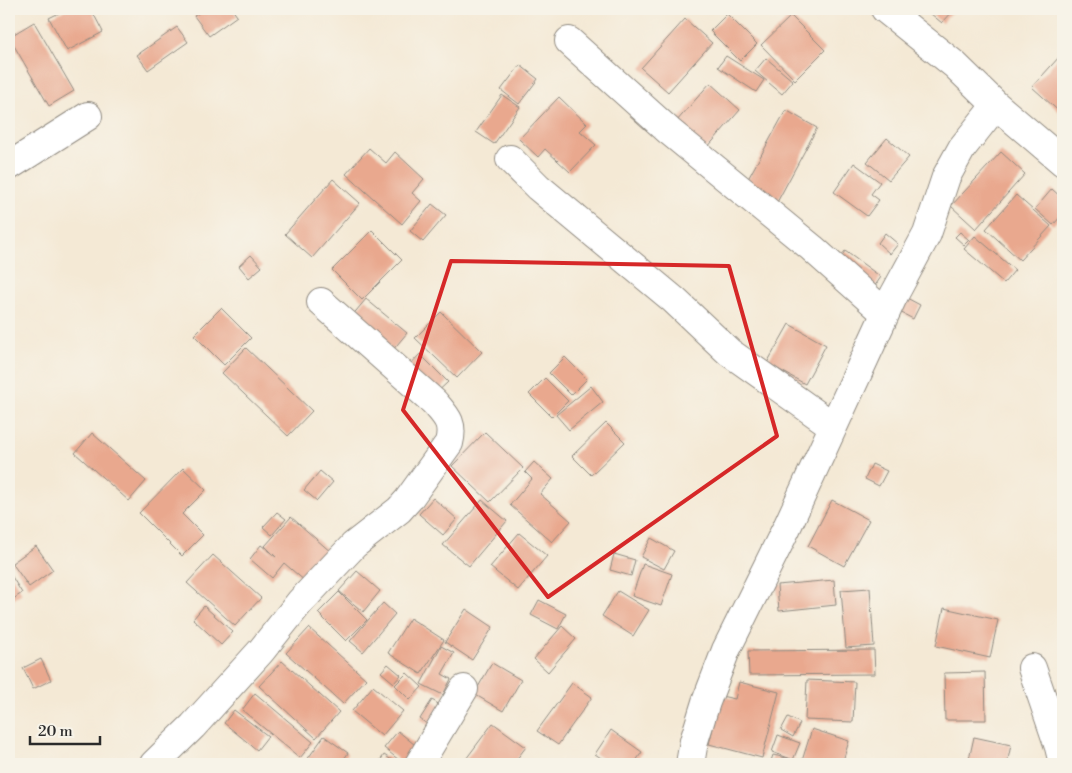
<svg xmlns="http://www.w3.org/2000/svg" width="1072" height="773" font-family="'Libre Bodoni',serif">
	<rect width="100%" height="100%" fill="#f7f3e8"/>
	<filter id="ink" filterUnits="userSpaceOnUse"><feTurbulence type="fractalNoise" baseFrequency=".02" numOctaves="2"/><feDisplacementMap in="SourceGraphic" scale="10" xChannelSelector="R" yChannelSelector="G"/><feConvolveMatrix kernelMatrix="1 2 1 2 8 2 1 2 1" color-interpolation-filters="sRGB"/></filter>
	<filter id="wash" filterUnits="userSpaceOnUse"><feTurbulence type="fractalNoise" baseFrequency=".0096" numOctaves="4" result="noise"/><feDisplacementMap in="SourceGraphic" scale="20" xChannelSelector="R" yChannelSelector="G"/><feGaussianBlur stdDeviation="1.12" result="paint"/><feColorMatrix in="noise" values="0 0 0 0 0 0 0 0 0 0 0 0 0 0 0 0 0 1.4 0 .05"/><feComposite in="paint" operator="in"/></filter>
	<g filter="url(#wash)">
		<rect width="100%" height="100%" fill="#f4e9d5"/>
		<g id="blocks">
			<!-- building -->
			<path fill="#e9a88e" d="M67,9H91L103,32L67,51L49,18Z
				M205,9H232L237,16L209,36L194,16Z
				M925,9H955L942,23Z
				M727,14L757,44L740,61L710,31Z
				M791,16L825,50L795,80L761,45Z
				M685,19L712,43L668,92L641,68Z
				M34,22L74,91L49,106L9,37Z
				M177,27L188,42L148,70L137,55Z
				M726,56L764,80L756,92L718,67Z
				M1060,56L1063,59V115L1032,87Z
				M766,58L793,81L782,94L755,71Z
				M520,65L538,79L519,104L501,90Z
				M710,83L740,110L706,149L676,122Z
				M502,95L520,107L494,144L476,132Z
				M559,97L587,124L580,131L596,145L570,172L545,149L538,157L519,139Z
				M786,110L817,128L775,206L743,188Z
				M887,138L909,157L889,180L867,162Z
				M369,148L386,163L395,152L424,179L412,193L421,201L402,224L346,174Z
				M1001,152L1025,174L976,229L951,206Z
				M854,163L880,182L871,194L879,200L867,216L834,192Z
				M333,179L360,203L312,258L285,234Z
				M1052,189L1063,199V214L1053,225L1035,209Z
				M1016,195L1051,226L1020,260L986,229Z
				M432,204L446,215L423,242L410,231Z
				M372,230L402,260L362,300L332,270Z
				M960,232L969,240L964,245L955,237Z
				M885,233L898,244L890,254L878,243Z
				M975,236L1015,270L1004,283L964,249Z
				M845,251L881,277L872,290L836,264Z
				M251,255L262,267L249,278L239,266Z
				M905,297L920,305L913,319L898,311Z
				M366,299L407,333L392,351L351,317Z
				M221,308L251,338L224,365L194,335Z
				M441,312L482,352L457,378L415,338Z
				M789,324L826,345L805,384L767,363Z
				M246,348L312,411L288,436L222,373Z
				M420,354L448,382L433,396L406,369Z
				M565,357L587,379L571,395L549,373Z
				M545,378L568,401L552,417L529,394Z
				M591,386L603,402L569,430L556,415Z
				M606,423L625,442L591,475L572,456Z
				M485,432L523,468L490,502L452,466Z
				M92,433L146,481L129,501L75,453Z
				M534,462L553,479L540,494L571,521L552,542L510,505L532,479L525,472Z
				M872,464L887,471L879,486L865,479Z
				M183,468L206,490L182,514L203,535L182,556L139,513Z
				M320,471L333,482L317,501L304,490Z
				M433,498L457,519L443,535L419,514Z
				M482,500L507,521L469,566L443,545Z
				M832,500L869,520L844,566L808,546Z
				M277,512L286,519L272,535L263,527Z
				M291,517L332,553L306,582L284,563L272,578L250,559L261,545L276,557L265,546Z
				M519,533L547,556L518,590L490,567Z
				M651,538L674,551L664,569L641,557Z
				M36,546L53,570L29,587L12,563Z
				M614,554L635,560L631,576L610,570Z
				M213,555L261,598L235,626L187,583Z
				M643,564L672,574L661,606L632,596Z
				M357,571L380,591L363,612L339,591Z
				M9,572L22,593L9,602Z
				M834,580L836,605L779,611L777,585Z
				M870,588L874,646L846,648L841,590Z
				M618,591L649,610L633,636L602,616Z
				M339,592L367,620L346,641L318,613Z
				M539,600L566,614L558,629L531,615Z
				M383,603L395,614L363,652L350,641Z
				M204,606L233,632L221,645L193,619Z
				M944,608L998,620L990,658L936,646Z
				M466,609L493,627L472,660L445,642Z
				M410,618L444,640L421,674L388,653Z
				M562,626L576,639L548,672L534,659Z
				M309,628L366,679L343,704L286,653Z
				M441,646L454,653L442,674L451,679L443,695L421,684Z
				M874,650L875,674L749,675L748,651Z
				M41,659L51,680L33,689L23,668Z
				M282,661L339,712L316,738L259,686Z
				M492,663L521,680L503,711L474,694Z
				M388,664L401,675L394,683L381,672Z
				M985,672L986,720H945L944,673Z
				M407,673L422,687L410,700L395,685Z
				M807,680L855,682L853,722L805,720Z
				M739,682L779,692L762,758L709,744L721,696L735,699Z
				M572,683L592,697L558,745L537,731Z
				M373,686L403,711L382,736L352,711Z
				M255,693L313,742L300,758L242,710Z
				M432,700L443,707L431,727L420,719Z
				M234,710L268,736L257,750L224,723Z
				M788,717L800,723L793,737L781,730Z
				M493,723L526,747L513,764H473L466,759Z
				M812,729L849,741L842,764H801Z
				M611,730L642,752L634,764H610L595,754Z
				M398,731L420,749L408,764H404L384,748Z
				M778,735L800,743L793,760L800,762V764H770L773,755L791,759L772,752Z
				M324,736L348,753L341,764H304Z
				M974,737L1011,745L1007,764H968Z
				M384,755L398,764H378Z"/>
		</g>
	</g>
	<g filter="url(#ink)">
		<use href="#blocks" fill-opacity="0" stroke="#908a80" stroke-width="1"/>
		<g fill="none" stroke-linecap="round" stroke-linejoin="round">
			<defs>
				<path id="minor" d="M885,9L955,65L996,105L1063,162
					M569,41L669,131L812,248L885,313
					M510,159L538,187L674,300L729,352L833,426
					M9,166L88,116
					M1032,668L1059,747L1063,763
					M154,764L193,726L261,651L300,602L354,545L399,510L408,500L449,443C454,423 447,417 434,402L321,302
					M419,764L464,689
					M690,764L694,741L706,702L726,650L787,527L893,297L927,234L946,177L962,148L996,105"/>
			</defs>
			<!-- minor casing -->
			<use href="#minor" stroke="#908a80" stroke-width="30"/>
			<!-- minor -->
			<use href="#minor" stroke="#fff" stroke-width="28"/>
		</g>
	</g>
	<!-- marked area -->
	<path fill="none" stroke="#d62828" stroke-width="4" stroke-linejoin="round" d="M451,261L729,266L777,436L548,597L403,410Z"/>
	<!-- margin -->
	<rect width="1072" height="773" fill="none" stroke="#f7f3e8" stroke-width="30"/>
	<!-- scale -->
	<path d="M30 736v8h70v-8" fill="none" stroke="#2b2b2b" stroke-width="2.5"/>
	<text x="38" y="736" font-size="15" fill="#2b2b2b" stroke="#f7f3e8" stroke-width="4" paint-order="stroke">20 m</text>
</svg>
